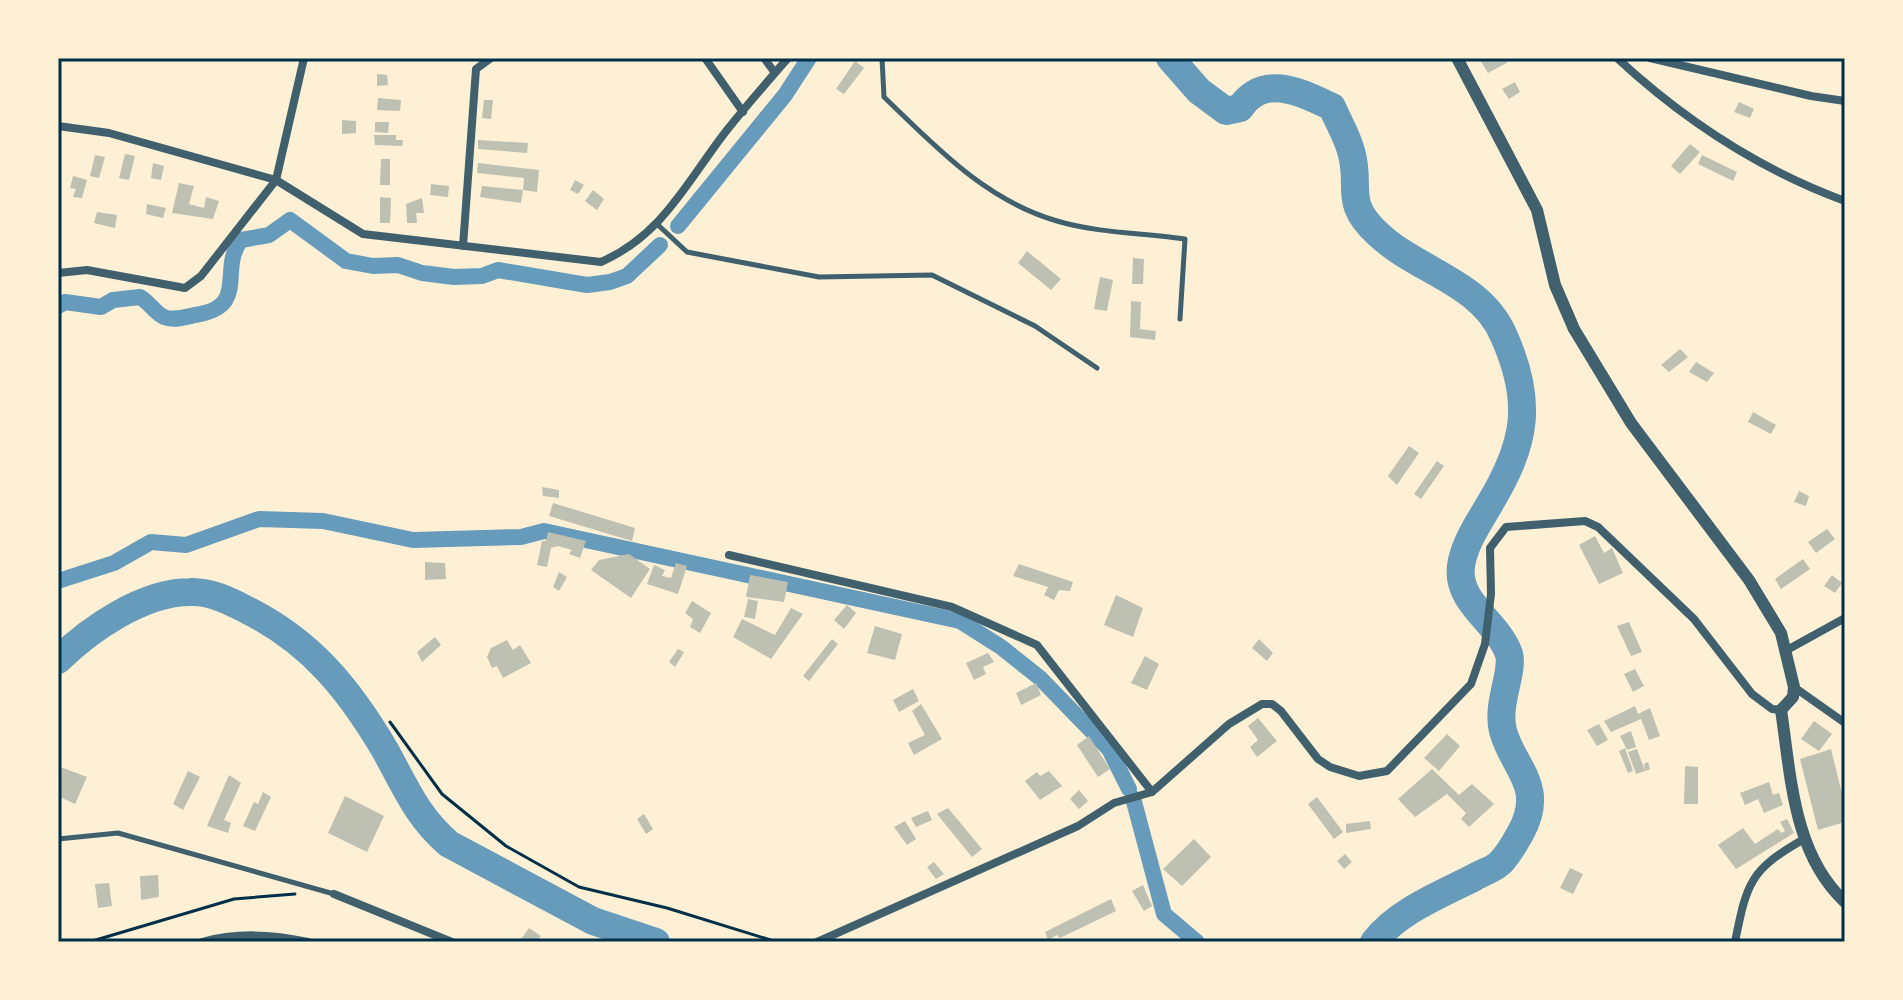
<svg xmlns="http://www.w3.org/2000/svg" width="1903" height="1000" font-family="'Sofia Sans Condensed',sans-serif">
	<rect width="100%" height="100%" fill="#fdf0d5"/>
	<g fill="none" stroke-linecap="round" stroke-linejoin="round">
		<!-- canal -->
		<path stroke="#669bbc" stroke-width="16" d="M678,226L785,95L809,58
			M58,306L65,302L101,307L113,300L140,297C149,302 155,313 164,317C173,321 186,317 195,315C250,307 218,270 241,240L269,235L290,220L346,261L373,266L398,265L422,273L454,277L482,276L498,270L587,285L610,282L627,276L660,245
			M58,581L114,563L151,542L186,545L259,519L323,521L413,540L521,537L544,531L960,621L1001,647L1040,678L1109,749L1129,789
			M1133,798L1164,914L1197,942"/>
		<!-- river -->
		<path stroke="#669bbc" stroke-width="28" d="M1170,58L1199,91L1226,111L1240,108C1264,73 1300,92 1332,107C1338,121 1347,136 1351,151C1362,187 1342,201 1378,234C1417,271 1480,282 1503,334C1534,402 1526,444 1489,505C1478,524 1464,544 1461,566C1456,603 1498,622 1509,654C1514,672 1496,704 1503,731C1513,768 1546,786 1521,832C1516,841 1509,854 1501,862C1495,869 1483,872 1475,877C1440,895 1398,911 1374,942
			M58,660C90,629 143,592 190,592C210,591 230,601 247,610C311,642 349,689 385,750C405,786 417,817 449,844L593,921L656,942"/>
	</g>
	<!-- building -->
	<path fill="#bec0b2" d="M1479,58H1506L1508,62L1488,73Z
		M855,61L864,68L844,94L836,89Z
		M377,74L387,75L388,85L377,86Z
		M1515,82L1520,92L1509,99L1502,89Z
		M378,98L401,100L400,111L377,110Z
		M484,100H493L491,119L482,118Z
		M1739,102L1754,109L1750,118L1734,112Z
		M342,120L356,121V133L342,134Z
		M375,122H389L388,133L375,132Z
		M374,135H396V140H403L402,146L375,145Z
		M478,140L528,143L527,153L478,149Z
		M1690,144L1700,152L1680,174L1671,166Z
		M125,154L135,156L129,180L119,178Z
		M95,155L105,157L99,178L90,176Z
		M1702,155L1737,172L1733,181L1698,164Z
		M381,159H390V185H380Z
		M153,163L164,166L161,180L151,178Z
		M478,163L539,170L537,192L523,190L524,178L477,173Z
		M73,176L87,180L82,198L73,197L76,189L70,188Z
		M575,180L584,185L578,194L570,190Z
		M179,183L194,186L189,204L204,208L206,197L219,201L213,219L172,213Z
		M431,184L449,186L448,197L430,195Z
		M482,186L523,190L521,203L480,197Z
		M593,190L604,199L597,210L585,201Z
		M380,197L391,198L390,223H380Z
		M422,198L424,213H416L417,223H407L406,204Z
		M147,204L166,208L163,218L146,214Z
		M97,212L117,215L115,228L94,223Z
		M1027,251L1061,279L1051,290L1018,263Z
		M1133,258L1144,259L1143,284H1132Z
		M1100,277L1113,280L1107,311L1094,309Z
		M1131,301L1141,302L1140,329L1156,331L1155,340L1130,337Z
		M1680,349L1688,357L1669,372L1661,365Z
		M1696,362L1714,373L1707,382L1689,372Z
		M1753,412L1776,425L1771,434L1748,422Z
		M1409,446L1419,453L1397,485L1388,476Z
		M1437,461L1444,466L1421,499L1414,494Z
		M542,487L559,490V498L543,496Z
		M1799,491L1809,496L1806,506L1794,502Z
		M553,503L635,528L632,541L549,516Z
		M1827,529L1835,539L1816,553L1808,542Z
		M548,532L586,541L580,558L569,554L572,550L558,546L551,548L547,567L537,565L542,541H546Z
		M1595,536L1604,553L1612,548L1623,573L1599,584L1579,545Z
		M629,554L650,569L631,598L591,570L599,560Z
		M1803,559L1810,569L1781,589L1775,579Z
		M425,562L445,563L446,579L425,580Z
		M676,563L687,566L678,594L647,584L654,565L665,570L662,576L671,578Z
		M1019,564L1073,582L1070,591L1059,590L1054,600L1044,595L1048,587L1013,576Z
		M559,572L567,577L559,591L553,587Z
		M750,575L788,582L784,602L746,597Z
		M1832,575L1842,583L1835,593L1824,586Z
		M1116,595L1143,608L1133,637L1104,625Z
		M748,599L758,601L755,619L744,617Z
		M692,601L711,613L700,633L690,627L693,619L685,613Z
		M847,605L856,613L844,629L834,620Z
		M791,608L803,614L771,659L733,637L742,619L775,635Z
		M1629,622L1642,652L1631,656L1617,626Z
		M875,626L902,634L895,660L867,653Z
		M435,637L441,645L422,662L417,652Z
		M832,639L838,644L809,681L803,676Z
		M1259,639L1273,653L1267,661L1252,648Z
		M507,640L513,650L520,645L531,663L503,678L497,666L492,668L487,657L491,648Z
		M678,649L684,652L675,667L669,662Z
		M988,653L994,662L983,667L986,674L974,680L966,663Z
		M1145,656L1159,664L1147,690L1131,683Z
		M1635,669L1644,686L1633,692L1624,674Z
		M1036,683L1041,695L1021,705L1016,693Z
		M913,689L919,701L899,712L893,700Z
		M921,704L942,739L914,755L908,743L925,735L912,711Z
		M1635,706L1638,714L1650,708L1660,736L1649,740L1641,719L1611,732L1604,721Z
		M1258,718L1277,741L1257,757L1250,747L1258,740L1248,726Z
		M1814,721L1832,734L1819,751L1801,739Z
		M1599,724L1608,740L1597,746L1587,730Z
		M1631,731L1636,747L1627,750L1620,736Z
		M1447,734L1460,746L1439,771L1424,758Z
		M1089,736L1110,769L1098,777L1077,745Z
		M1625,748L1633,771L1628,773L1619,751Z
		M1637,749L1645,771L1644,764L1648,762L1650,769L1645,771L1636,774L1628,752Z
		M1831,749L1845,806V822L1818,830L1800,759Z
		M58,766L87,777L75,804L58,796Z
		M1685,766L1698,767V804H1684Z
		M1432,769L1459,795L1472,784L1494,804L1469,827L1461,819L1466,813L1447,794L1415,817L1398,799Z
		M188,771L200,777L183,810L173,804Z
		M1049,771L1062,786L1040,800L1025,781L1037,772L1040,776Z
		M229,775L241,783L224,820L231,823L228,833L207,826Z
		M1769,782L1773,795L1779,793L1783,805L1764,813L1758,799L1745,805L1740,793Z
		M1079,790L1088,801L1079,809L1070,799Z
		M263,792L271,797L255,831L243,826L254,802L258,804Z
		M345,796L384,816L367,852L328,833Z
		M1317,797L1343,832L1334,839L1308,804Z
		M948,808L982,849L972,857L937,814Z
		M928,811L932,820L916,827L911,818Z
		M644,814L653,829L646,834L637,819Z
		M1787,819L1794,833L1736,869L1718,845L1743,828L1755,844L1778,829L1781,833L1785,831L1780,822Z
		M905,821L916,839L907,845L894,827Z
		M1370,821L1371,829L1346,833V824Z
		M1194,839L1211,857L1182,886L1163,869Z
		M1345,854L1352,862L1344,869L1337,861Z
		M934,862L944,874L936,879L927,867Z
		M1570,868L1583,874L1573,894L1560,888Z
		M158,875L159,897L141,900L140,876Z
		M109,883L112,906L98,908L95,884Z
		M1143,885L1152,906L1144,911L1132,891Z
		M1111,899L1116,911L1060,938L1057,935L1048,940L1045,932Z
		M529,928L541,936L536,942H519Z"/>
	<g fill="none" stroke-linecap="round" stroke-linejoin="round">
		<!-- path -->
		<path stroke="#003049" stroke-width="3" d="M390,722L442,794L506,846L579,887L667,908L777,942
			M89,942L234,899L295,894"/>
		<!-- service -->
		<path stroke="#3f606c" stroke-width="5" d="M882,58L884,97C936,147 985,200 1057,221C1097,233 1143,233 1185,239L1180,319
			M657,224L687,252L819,277L932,275L1035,326L1097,368
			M58,839L118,833L334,894"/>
		<!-- minor -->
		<path stroke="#3f606c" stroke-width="8" d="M705,58L743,112
			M764,58L775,73
			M1617,58C1685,121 1758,169 1845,201
			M1650,58L1811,96L1845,101
			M58,126L109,133L276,180L363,234L601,262C664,234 687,181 727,130C747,105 767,82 788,58
			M463,246L476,69L491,58
			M58,273L87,270L185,288L201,276L276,180L304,58
			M729,555L952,607L1037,645L1152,792
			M1787,650L1845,618
			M1794,687L1845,723
			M334,894L452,942
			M202,942C237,932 272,934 308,942
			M817,942L1078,826L1114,803L1152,792L1229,724L1262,704H1272L1281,711L1318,759L1330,767L1359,776L1387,771L1471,684L1485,644L1491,594L1490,548L1506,527L1585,521L1598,527L1694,619L1752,694L1772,709L1781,710
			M1735,942C1747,882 1750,870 1804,839"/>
		<!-- tertiary -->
		<path stroke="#3f606c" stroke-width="12" d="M1457,58L1537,210L1555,285L1574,329L1631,423L1749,580L1781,633L1794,687L1793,697L1781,710C1791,776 1793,854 1845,902"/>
	</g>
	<!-- border -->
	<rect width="1903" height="1000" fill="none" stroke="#fdf0d5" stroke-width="120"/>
	<rect x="60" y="60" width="1783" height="880" fill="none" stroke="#003049" stroke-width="3"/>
</svg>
